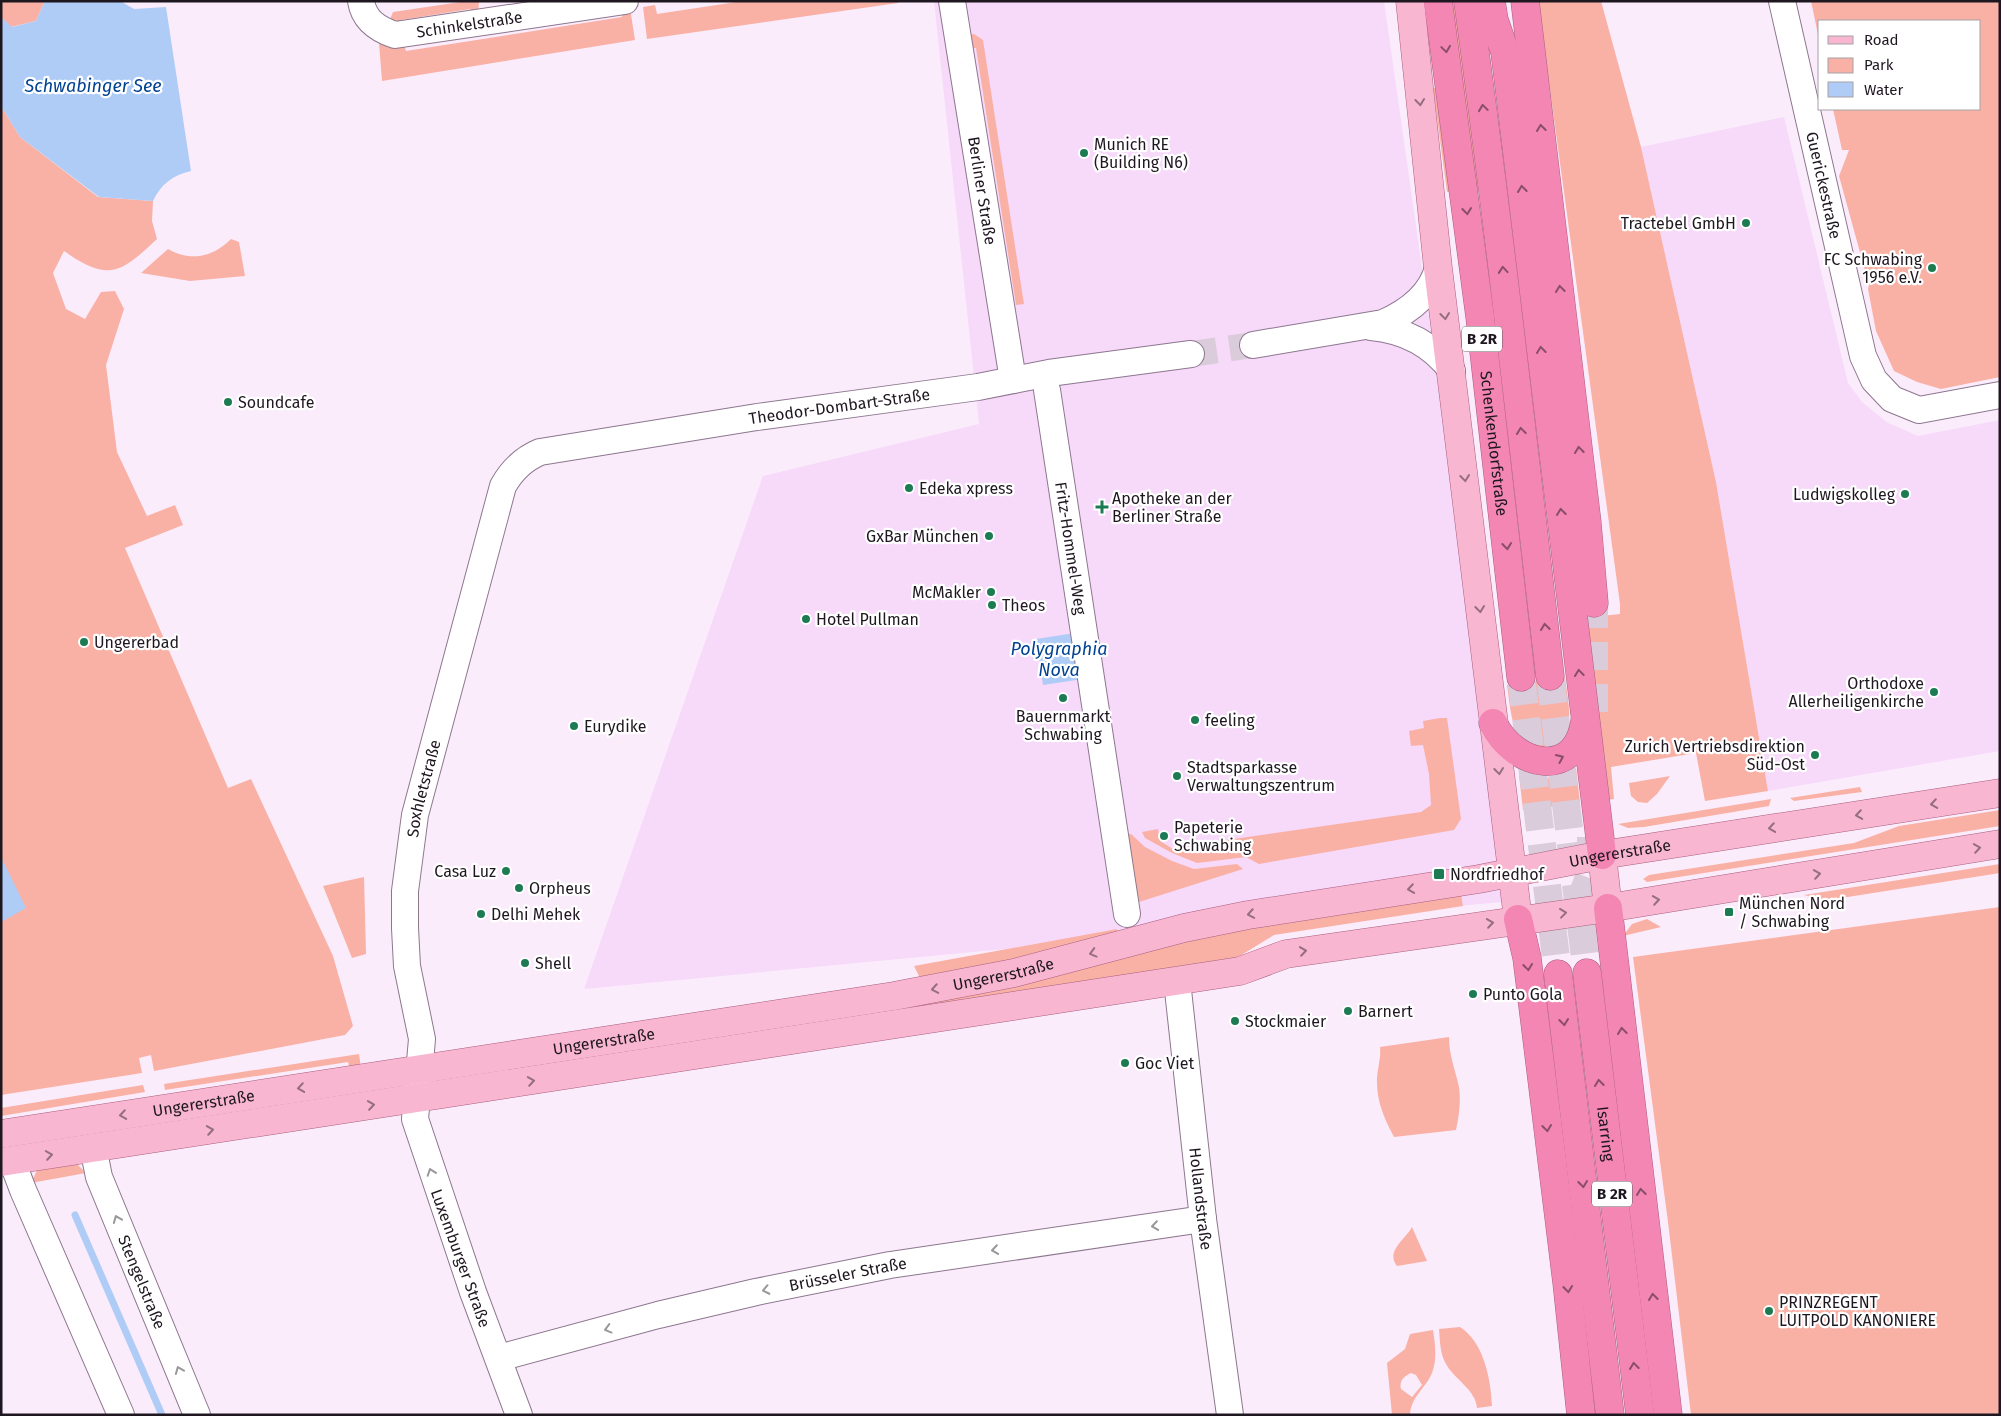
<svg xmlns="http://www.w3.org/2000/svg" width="2001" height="1416" font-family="'Fira Sans',sans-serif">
	<rect width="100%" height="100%" fill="#fbecfc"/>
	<!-- built -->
	<path fill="#f7d9fa" d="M934,1H1384L1512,901L584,989L763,476L979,424Z
		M1784,117L1848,383L1862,402L1888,423L1918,436L2000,420V751L1768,791L1716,482L1641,147Z"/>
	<!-- green -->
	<path fill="#f9b1a6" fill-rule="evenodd" d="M1,1H45L36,21L11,27L1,17Z
		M467,1H479L478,15L473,16L470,9L401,20L397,26L388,24L393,12Z
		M743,1H898V3L647,39L643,7L655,5L657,14Z
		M1448,1H1455L1479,189L1475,190Z
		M1538,1H1601L1641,147L1716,482L1768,791L1705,801L1696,753L1611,767L1614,799L1606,800L1583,618L1620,614V604Z
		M1811,1H2000V377L1941,389L1917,382L1894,371L1876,331L1868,289L1869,285L1839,176L1849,150H1842L1833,109H1980V21H1820V44Z
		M630,8L635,40L382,81L379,43L392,46L404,44L406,51L622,17L621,9Z
		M974,34L983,40L1024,304L1016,305L976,48H969L967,35Z
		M1433,88H1438L1452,192H1447Z
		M1,106L20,137L98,197L153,201L152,221L157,239C120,274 108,282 64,251L53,273L66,309L85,319L101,292L115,291L124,309L106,365L117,452L147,516L175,505L183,525L125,548L228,788L251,779L333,956L353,1026L345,1035L154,1071L151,1055L139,1058L142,1073L1,1095Z
		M231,239L239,242L245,276L190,281L141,273L168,249C191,262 213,257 231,239Z
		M1565,677C1567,700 1577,728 1556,745C1511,756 1512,717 1507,685Z
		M1440,718H1447L1461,819L1454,830L1259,864L1246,857L1197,863L1172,853L1145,838L1142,832L1158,829L1160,841L1173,849L1205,843L1421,812L1431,805L1429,774L1423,745L1411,746L1409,731L1424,728L1423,721Z
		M1576,768L1580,803L1523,810L1519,775C1537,781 1561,780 1576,768Z
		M1670,776L1657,794L1647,803L1638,802L1631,796L1629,783Z
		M1860,787L1862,792L1794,801L1790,798Z
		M1771,799L1769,806L1644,827L1628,828L1618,824Z
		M2000,810V826L1647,882L1643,879L1649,875L1854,843L1899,826Z
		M1125,834H1131L1145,847L1172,861L1194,869L1237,864L1243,869L1139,902Z
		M2000,864V873L1835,899L1824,900L1804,895Z
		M364,877L366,954L352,958L323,886Z
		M1461,894L1463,906L1274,935L1235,959L481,1077L480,1071L1218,932Z
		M2000,907V1415H1691L1668,1222L1633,957Z
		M1647,919L1661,927L1623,936L1632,924Z
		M1117,929L1119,938L920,978L914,966Z
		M1449,1037C1449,1055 1455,1069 1459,1087C1461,1101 1459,1116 1456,1130L1394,1137C1384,1118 1376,1100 1377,1078C1378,1066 1381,1058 1380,1047Z
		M359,1054L361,1068L350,1070L348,1062L165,1090L164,1084Z
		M143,1085L145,1092L1,1116V1108Z
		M77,1164L86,1173L31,1183L38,1168Z
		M1412,1227L1427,1261L1397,1266C1385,1251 1406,1239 1412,1227Z
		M1460,1327C1484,1342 1491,1380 1492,1406L1477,1408C1476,1390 1454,1379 1446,1364C1440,1354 1440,1341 1439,1329Z
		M1433,1330C1435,1343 1437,1357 1433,1370C1428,1387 1411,1395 1410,1415H1392L1387,1363L1405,1349L1410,1334ZM1411,1373L1416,1375L1422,1385L1412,1397L1401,1389C1399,1381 1404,1376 1411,1373Z"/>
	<!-- water -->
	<path fill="#afccf7" d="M45,1H120L134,9L166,7L191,171C173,175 161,184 153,201L99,197L20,137L1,106V17L12,27L36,21Z
		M1075,633L1083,679L1043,685L1036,639Z
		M1,857L26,908L1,922Z"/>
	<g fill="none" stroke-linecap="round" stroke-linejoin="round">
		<!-- stream -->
		<path stroke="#afccf7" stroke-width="7" d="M75,1215L162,1415"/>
		<!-- minor-tunnel -->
		<path stroke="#daccdb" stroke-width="26" stroke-dasharray="26 13" stroke-linecap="butt" d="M1191,354L1253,345"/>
		<!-- highway-tunnel -->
		<path stroke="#daccdb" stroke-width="28" stroke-dasharray="28 14" stroke-linecap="butt" d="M1550,676L1587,973
			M1521,677L1558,974
			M1594,712V603
			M1579,904L1591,872V837"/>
		<defs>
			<g id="minor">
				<path id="s1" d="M361,1C364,20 377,29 395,35L625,1"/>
				<path id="s2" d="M952,1L1013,380"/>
				<path id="s3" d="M1782,1L1863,356L1874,380L1892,399L1919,410L2000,395"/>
				<path d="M1371,327C1404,330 1432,344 1452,371"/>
				<path d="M1253,345L1383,323C1408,312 1431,295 1438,268"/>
				<path id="s4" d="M1047,390L1127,914"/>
				<path id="s5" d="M1177,981L1203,1219L1230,1415"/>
				<path id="s6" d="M93,1147L99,1177L197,1415"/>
				<path d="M12,1161L23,1190L121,1415"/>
				<path id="s7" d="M499,1358L658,1315L756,1292L890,1265L1203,1219"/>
				<path id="s8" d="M519,1415L473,1292L415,1119L422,1039L407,966L405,928V891L415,815L503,486C512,470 523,459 540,452L757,417L978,387L1049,373L1191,354"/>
			</g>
			<g id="major">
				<path d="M1410,1L1438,268L1518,919"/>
				<path d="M1602,855L1608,908"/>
				<path id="s9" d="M1,1134L894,996L1014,973L1184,928L1248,915L1479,879L1602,855L2000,793"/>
				<path d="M1,1162L1240,971L1286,954L1608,908L2000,844"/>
			</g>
			<g id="highway">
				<path id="s10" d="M1438,1L1480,317L1521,677"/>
				<path d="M1468,1C1499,226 1524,451 1550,676"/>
				<path d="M1491,1L1494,20L1505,52L1602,855"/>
				<path d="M1525,1L1587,523L1594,603"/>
				<path d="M1493,723C1514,767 1576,781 1585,721"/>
				<path d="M1608,908L1668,1415"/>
				<path d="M1518,919L1527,958L1567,1283L1581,1415"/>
				<path id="s11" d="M1587,973L1640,1415"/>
				<path d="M1558,974L1610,1415"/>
			</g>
		</defs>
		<!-- minor casing -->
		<use href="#minor" stroke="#8d778f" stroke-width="28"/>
		<!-- major casing -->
		<use href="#major" stroke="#a95f7f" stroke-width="29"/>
		<!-- highway casing -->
		<use href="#highway" stroke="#a95f7f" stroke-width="29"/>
		<!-- minor -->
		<use href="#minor" stroke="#fff" stroke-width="26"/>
		<!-- major -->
		<use href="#major" stroke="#f8b6d1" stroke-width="28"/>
		<!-- highway -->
		<use href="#highway" stroke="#f386b2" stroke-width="28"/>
	</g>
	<!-- one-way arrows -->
	<defs><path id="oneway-chevron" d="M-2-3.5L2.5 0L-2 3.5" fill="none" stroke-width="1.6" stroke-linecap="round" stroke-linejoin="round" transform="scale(1.25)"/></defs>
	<g stroke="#894e69">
		<use href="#oneway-chevron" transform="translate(1446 49) rotate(82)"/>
		<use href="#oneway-chevron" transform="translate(1483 108) rotate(-98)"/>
		<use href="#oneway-chevron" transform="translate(1541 128) rotate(-97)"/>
		<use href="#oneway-chevron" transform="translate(1522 189) rotate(-97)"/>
		<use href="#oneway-chevron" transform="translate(1467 211) rotate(83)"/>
		<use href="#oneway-chevron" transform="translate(1503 270) rotate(-95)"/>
		<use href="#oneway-chevron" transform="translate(1560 289) rotate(-97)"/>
		<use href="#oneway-chevron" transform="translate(1541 350) rotate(-97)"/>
		<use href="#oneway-chevron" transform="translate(1521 431) rotate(-97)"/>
		<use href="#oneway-chevron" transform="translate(1579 450) rotate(-97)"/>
		<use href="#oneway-chevron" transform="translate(1561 512) rotate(-97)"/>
		<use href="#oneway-chevron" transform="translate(1507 546) rotate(84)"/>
		<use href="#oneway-chevron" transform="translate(1545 627) rotate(-97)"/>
		<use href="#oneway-chevron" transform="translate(1579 673) rotate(-97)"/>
		<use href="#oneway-chevron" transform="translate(1560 758) rotate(-24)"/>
		<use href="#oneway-chevron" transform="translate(1528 967) rotate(83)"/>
		<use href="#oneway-chevron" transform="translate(1564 1022) rotate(83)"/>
		<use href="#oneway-chevron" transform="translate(1622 1031) rotate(-97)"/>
		<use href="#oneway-chevron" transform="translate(1599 1083) rotate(-97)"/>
		<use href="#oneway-chevron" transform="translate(1547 1128) rotate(83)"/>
		<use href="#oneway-chevron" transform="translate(1583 1184) rotate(83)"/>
		<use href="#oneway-chevron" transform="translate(1641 1192) rotate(-97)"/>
		<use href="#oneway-chevron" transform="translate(1568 1289) rotate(84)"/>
		<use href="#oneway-chevron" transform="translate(1653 1297) rotate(-97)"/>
		<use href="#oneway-chevron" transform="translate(1634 1366) rotate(-97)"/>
	</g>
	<g stroke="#966e81">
		<use href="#oneway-chevron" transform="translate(1420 102) rotate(84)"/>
		<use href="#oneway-chevron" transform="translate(1445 316) rotate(83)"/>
		<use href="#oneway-chevron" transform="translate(1465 478) rotate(83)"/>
		<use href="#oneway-chevron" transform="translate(1480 609) rotate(83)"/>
		<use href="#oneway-chevron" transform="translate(1499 771) rotate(83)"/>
		<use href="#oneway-chevron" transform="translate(1934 804) rotate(171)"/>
		<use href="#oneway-chevron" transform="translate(1859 815) rotate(171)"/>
		<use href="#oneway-chevron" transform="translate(1772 828) rotate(171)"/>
		<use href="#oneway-chevron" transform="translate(1977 848) rotate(-9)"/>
		<use href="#oneway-chevron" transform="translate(1817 874) rotate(-9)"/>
		<use href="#oneway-chevron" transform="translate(1411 889) rotate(172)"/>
		<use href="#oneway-chevron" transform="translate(1656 900) rotate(-9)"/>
		<use href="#oneway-chevron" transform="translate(1563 913) rotate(-7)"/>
		<use href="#oneway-chevron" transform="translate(1251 914) rotate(170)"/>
		<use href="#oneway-chevron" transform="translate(1490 923) rotate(-8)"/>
		<use href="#oneway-chevron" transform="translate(1303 951) rotate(-8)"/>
		<use href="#oneway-chevron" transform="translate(1093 953) rotate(165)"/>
		<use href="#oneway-chevron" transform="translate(935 989) rotate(170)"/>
		<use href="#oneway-chevron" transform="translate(531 1081) rotate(-9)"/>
		<use href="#oneway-chevron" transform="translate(301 1088) rotate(171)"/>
		<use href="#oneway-chevron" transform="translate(371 1105) rotate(-8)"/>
		<use href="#oneway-chevron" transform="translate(123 1115) rotate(171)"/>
		<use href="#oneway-chevron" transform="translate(210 1130) rotate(-9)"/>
		<use href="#oneway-chevron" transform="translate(49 1155) rotate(-9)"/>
	</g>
	<g stroke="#9a979b">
		<use href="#oneway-chevron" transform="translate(431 1172) rotate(-109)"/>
		<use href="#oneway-chevron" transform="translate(117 1219) rotate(-112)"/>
		<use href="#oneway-chevron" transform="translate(1155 1226) rotate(172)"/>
		<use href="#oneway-chevron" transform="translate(995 1250) rotate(172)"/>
		<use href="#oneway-chevron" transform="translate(766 1290) rotate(168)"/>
		<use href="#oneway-chevron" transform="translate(608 1329) rotate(165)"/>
		<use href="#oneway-chevron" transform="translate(179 1370) rotate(-112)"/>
	</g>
	<!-- markers -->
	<g fill="#1c7b52" stroke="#fff" stroke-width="2">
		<circle cx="1084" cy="153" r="5"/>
		<circle cx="1746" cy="223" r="5"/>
		<circle cx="1932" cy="268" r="5"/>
		<circle cx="228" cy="402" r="5"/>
		<circle cx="909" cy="488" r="5"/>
		<circle cx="1905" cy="494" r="5"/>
		<path d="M1099.5 499.5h5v5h5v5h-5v5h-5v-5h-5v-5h5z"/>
		<circle cx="989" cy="536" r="5"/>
		<circle cx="991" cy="592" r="5"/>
		<circle cx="992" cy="605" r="5"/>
		<circle cx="806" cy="619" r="5"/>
		<circle cx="84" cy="642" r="5"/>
		<circle cx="1934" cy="692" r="5"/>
		<circle cx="1063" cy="698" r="5"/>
		<circle cx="1195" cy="720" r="5"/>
		<circle cx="574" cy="726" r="5"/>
		<circle cx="1815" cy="755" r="5"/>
		<circle cx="1177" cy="776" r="5"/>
		<circle cx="1164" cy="836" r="5"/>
		<circle cx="506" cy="871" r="5"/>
		<rect x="1433" y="868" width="12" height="12" rx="2.5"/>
		<circle cx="519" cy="888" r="5"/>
		<rect x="1724" y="907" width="10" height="10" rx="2.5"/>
		<circle cx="481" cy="914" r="5"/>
		<circle cx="525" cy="963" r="5"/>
		<circle cx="1473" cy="994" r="5"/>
		<circle cx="1348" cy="1011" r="5"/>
		<circle cx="1235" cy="1021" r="5"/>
		<circle cx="1125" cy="1063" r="5"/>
		<circle cx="1769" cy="1311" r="5"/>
	</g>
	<g text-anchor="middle" stroke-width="4.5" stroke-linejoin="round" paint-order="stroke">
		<!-- shield labels -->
		<g fill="#fff" stroke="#625d63" stroke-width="1">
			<rect x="1462" y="326.5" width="40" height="25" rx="4"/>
			<rect x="1592" y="1181.5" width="40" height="25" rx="4"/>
		</g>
		<g font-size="15" font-weight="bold" fill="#1f1720">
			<text x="1482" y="344">B 2R</text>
			<text x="1612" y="1199">B 2R</text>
		</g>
		<!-- street labels -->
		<g font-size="16" fill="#1f1720" stroke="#fff">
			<text dy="6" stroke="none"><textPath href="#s1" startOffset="126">Schinkelstraße</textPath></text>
			<text dy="6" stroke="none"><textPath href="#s3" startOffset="189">Guerickestraße</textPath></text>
			<text dy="6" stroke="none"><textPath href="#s2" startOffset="192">Berliner Straße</textPath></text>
			<text dy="6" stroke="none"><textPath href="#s8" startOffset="1315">Theodor-Dombart-Straße</textPath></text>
			<text dy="6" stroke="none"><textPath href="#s10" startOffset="446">Schenkendorfstraße</textPath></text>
			<text dy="6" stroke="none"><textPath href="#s4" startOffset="160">Fritz-Hommel-Weg</textPath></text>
			<text dy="6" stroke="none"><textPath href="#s8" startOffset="648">Soxhletstraße</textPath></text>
			<text dy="6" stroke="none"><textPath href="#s9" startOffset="1644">Ungererstraße</textPath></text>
			<text dy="6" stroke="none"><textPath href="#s9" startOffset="1015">Ungererstraße</textPath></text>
			<text dy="6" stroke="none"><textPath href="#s9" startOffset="610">Ungererstraße</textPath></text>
			<text dy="6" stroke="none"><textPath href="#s9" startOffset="205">Ungererstraße</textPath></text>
			<text dy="6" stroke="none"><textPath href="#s11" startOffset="162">Isarring</textPath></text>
			<text dy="6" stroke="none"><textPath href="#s5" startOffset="219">Hollandstraße</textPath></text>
			<text transform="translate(461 1258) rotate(70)" y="6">Luxemburger Straße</text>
			<text dy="6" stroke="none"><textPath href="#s7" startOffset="359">Brüsseler Straße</textPath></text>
			<text dy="6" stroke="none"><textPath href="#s6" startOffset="144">Stengelstraße</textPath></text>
		</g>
		<!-- poi labels -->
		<g font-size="16" fill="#1f1720" stroke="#fff" text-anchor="start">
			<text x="1094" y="150">Munich RE<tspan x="1094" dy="18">(Building N6)</tspan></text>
			<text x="1736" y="229" text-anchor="end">Tractebel GmbH</text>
			<text x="1922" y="265" text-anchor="end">FC Schwabing<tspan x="1922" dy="18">1956 e.V.</tspan></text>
			<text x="238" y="408">Soundcafe</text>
			<text x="919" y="494">Edeka xpress</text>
			<text x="1895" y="500" text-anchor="end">Ludwigskolleg</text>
			<text x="1112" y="504">Apotheke an der<tspan x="1112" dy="18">Berliner Straße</tspan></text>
			<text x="979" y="542" text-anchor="end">GxBar München</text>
			<text x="981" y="598" text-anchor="end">McMakler</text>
			<text x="1002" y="611">Theos</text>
			<text x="816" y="625">Hotel Pullman</text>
			<text x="94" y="648">Ungererbad</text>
			<text x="1924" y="689" text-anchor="end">Orthodoxe<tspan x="1924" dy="18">Allerheiligenkirche</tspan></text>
			<text x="1063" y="722" text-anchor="middle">Bauernmarkt<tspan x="1063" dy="18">Schwabing</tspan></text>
			<text x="1205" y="726">feeling</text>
			<text x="584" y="732">Eurydike</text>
			<text x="1805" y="752" text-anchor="end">Zurich Vertriebsdirektion<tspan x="1805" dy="18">Süd-Ost</tspan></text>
			<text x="1187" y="773">Stadtsparkasse<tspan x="1187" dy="18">Verwaltungszentrum</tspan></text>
			<text x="1174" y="833">Papeterie<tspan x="1174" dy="18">Schwabing</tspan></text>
			<text x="496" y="877" text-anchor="end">Casa Luz</text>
			<text x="1450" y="880">Nordfriedhof</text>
			<text x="529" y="894">Orpheus</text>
			<text x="1739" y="909">München Nord<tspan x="1739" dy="18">/ Schwabing</tspan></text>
			<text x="491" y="920">Delhi Mehek</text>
			<text x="535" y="969">Shell</text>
			<text x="1483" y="1000">Punto Gola</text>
			<text x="1358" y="1017">Barnert</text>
			<text x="1245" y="1027">Stockmaier</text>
			<text x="1135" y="1069">Goc Viet</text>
			<text x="1779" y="1308">PRINZREGENT<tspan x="1779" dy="18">LUITPOLD KANONIERE</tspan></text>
		</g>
		<!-- water labels -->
		<g font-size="18" font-style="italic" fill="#014291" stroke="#fff">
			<text x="93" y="92">Schwabinger See</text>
			<text x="1059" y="655">Polygraphia<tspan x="1059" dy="21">Nova</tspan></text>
		</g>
	</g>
	<!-- border -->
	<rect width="2001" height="1416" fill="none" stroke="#1f1720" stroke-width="5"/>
	<!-- legend -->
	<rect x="1818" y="20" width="162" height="90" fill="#ffffff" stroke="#a5a2a6"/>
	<rect x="1828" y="36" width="25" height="8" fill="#f8b6d1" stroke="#a5a2a6"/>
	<text x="1864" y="45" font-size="15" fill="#1f1720">Road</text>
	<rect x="1828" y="58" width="25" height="15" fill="#f9b1a6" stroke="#a5a2a6"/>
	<text x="1864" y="70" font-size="15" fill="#1f1720">Park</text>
	<rect x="1828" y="82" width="25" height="15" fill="#afccf7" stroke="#a5a2a6"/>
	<text x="1864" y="95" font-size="15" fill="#1f1720">Water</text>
</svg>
